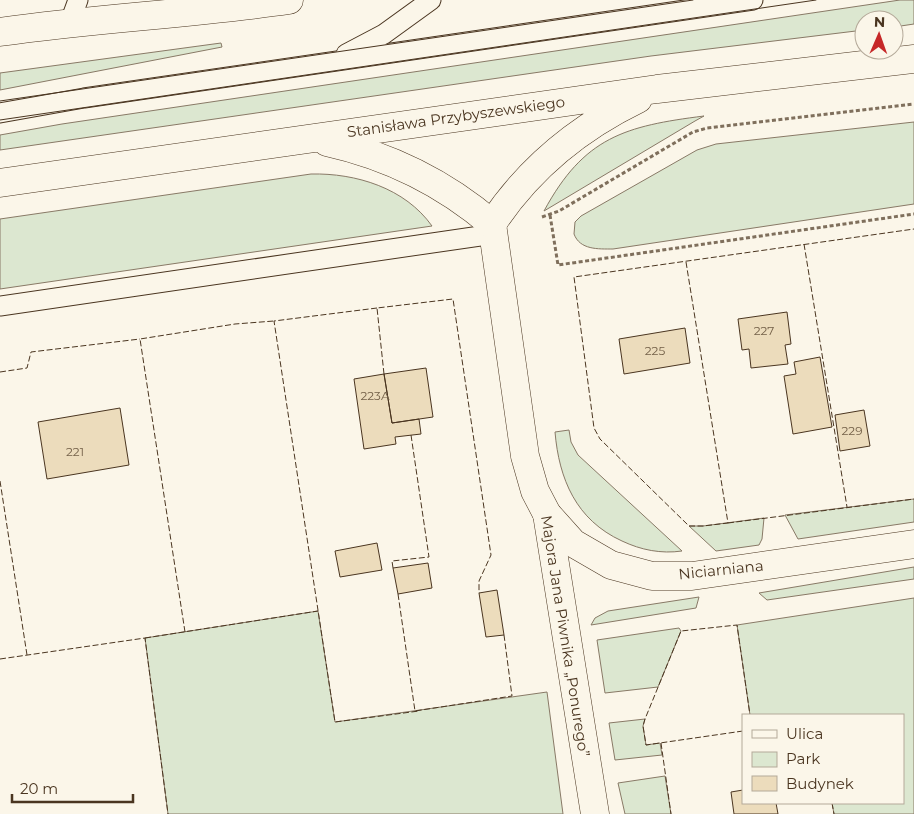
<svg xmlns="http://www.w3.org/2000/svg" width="914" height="814" font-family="Montserrat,sans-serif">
	<rect width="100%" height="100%" fill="#fbf6e9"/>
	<!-- green -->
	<path fill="#dce7d0" stroke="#887966" d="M900,0H914V24L894,27V20H864V30L651,56L0,150V135L62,124Z
		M221,43L222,47L0,90V73Z
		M704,116L695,121L544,211C584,137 625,126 704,116Z
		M914,122V204L613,249C598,249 580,250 574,234L575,222L581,216L697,150L716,144Z
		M311,174C356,173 405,188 432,226L0,289V219Z
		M569,430L571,442L578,455L682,551C661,554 641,550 622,541C576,520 559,479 555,432Z
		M914,499V522L798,539L785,515Z
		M764,518L762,539L759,545L716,551L689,526H703Z
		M914,567V579L767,600L759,593Z
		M699,597L696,608L591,625L595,618L608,611Z
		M914,598V814H834L832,803H903V715H750L737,625Z
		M318,611L335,722L547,692L563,814H168L145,638Z
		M679,628L681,631L658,687L605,693L597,640Z
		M645,719L643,726L646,745L660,743L662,755L615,760L609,723Z
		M665,776L671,814H625L618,783Z"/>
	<!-- building -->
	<path fill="#ecdcbc" stroke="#4a3520" d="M787,312L791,344L785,345L788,364L751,368L749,349L742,350L738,319Z
		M685,328L690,363L624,374L619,339Z
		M820,357L832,427L793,434L784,376L796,374L794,362Z
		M426,368L433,417L392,423L384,374Z
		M384,374L392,423L419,419L421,434L395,437L396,444L364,449L354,379Z
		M120,408L129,465L47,479L38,422Z
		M864,410L870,446L840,451L835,415Z
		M377,543L382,570L340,577L335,551Z
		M428,563L432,588L398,594L393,568Z
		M497,590L504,635L486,637L479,593Z
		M743,790V803H776L778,814H734L731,792Z"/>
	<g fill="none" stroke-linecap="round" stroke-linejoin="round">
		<defs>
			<path id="service" d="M70,22L78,0
				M346,54L384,34L431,0
				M0,113L84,98L753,0
				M0,306L494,234"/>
			<path id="minor" d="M547,514L595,814"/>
			<path id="tertiary" d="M492,224L525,456L535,491L547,514L573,543L611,565L652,576H692L914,544"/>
			<path id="secondary" d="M0,32C96,18 193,14 289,0
				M327,142C390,156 443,182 492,224C529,168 578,128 638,99
				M0,183L657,89L914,59"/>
		</defs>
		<!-- service casing -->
		<use href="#service" stroke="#4a3520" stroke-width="21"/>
		<!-- minor casing -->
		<use href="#minor" stroke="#4a3520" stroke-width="29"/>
		<!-- tertiary casing -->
		<use href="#tertiary" stroke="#4a3520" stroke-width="29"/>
		<!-- secondary casing -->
		<use href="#secondary" stroke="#4a3520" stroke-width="29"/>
		<!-- path -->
		<path stroke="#7f6f5c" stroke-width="3" stroke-dasharray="4 2.5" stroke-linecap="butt" d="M550,215L558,265L914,214
			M542,217L559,211L693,132L707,128L914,104"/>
		<!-- service -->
		<use href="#service" stroke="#fbf6e9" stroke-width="19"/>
		<!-- minor -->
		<use href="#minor" stroke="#fbf6e9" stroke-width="28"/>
		<!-- tertiary -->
		<use href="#tertiary" stroke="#fbf6e9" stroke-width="28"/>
		<!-- secondary -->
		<use href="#secondary" stroke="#fbf6e9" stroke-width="28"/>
		<!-- tram -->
		<path stroke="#4a3520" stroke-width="1" d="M0,101L693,0
			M0,120L816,0"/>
		<!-- fence -->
		<path stroke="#4a3520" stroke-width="1" stroke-dasharray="6 2.5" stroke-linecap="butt" d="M804,244L847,507
			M686,262L728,523L703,526H689L600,439L594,428L574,277L914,229
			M377,308L274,321L335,722L419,711
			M0,372L27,368L31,352L140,339
			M384,374L377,308L453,299L491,555L479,581V593
			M0,481L27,655
			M728,523L914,499
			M393,568L392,561L429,557L411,435
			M398,594L415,711L512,696L504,635
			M185,632L140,339L235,324L274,321
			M145,638L318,611
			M0,659L145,638L168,814
			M743,731L646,745L643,726L645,719L681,631L737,625L750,715
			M661,743L671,814
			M832,803L834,814"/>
	</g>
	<g text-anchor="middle" stroke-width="4" stroke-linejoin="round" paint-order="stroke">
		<!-- number labels -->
		<g font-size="12" fill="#725f47">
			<text x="764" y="335">227</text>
			<text x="655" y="355">225</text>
			<text x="375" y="400">223A</text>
			<text x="852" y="435">229</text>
			<text x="75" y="456">221</text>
		</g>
		<!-- street labels -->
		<g font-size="15" fill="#4a3520" stroke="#fbf6e9">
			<text transform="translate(456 117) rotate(-8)" y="5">Stanisława Przybyszewskiego</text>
			<text transform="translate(721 570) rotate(-6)" y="5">Niciarniana</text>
			<text transform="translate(565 636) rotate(81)" y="5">Majora Jana Piwnika „Ponurego”</text>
		</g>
	</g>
	<!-- legend -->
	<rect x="742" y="714" width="162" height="90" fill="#fbf6e9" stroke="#b4a999"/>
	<rect x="752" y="730" width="25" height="8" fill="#fbf6e9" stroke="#b4a999"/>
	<text x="786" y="739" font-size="15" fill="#4a3520">Ulica</text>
	<rect x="752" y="752" width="25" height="15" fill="#dce7d0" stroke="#b4a999"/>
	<text x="786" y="764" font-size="15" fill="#4a3520">Park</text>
	<rect x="752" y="776" width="25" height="15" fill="#ecdcbc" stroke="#b4a999"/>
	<text x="786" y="789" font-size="15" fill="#4a3520">Budynek</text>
	<!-- north arrow -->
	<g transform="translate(879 35) rotate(2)"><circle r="24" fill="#fbf6e9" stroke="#b4a999"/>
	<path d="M0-4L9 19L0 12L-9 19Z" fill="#c62828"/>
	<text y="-8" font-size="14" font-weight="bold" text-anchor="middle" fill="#4a3520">N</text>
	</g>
	<!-- scale -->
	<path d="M12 794v8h121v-8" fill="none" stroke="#4a3520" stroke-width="2.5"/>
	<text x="20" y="794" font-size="15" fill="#4a3520" stroke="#fbf6e9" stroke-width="4" paint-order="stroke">20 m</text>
</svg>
